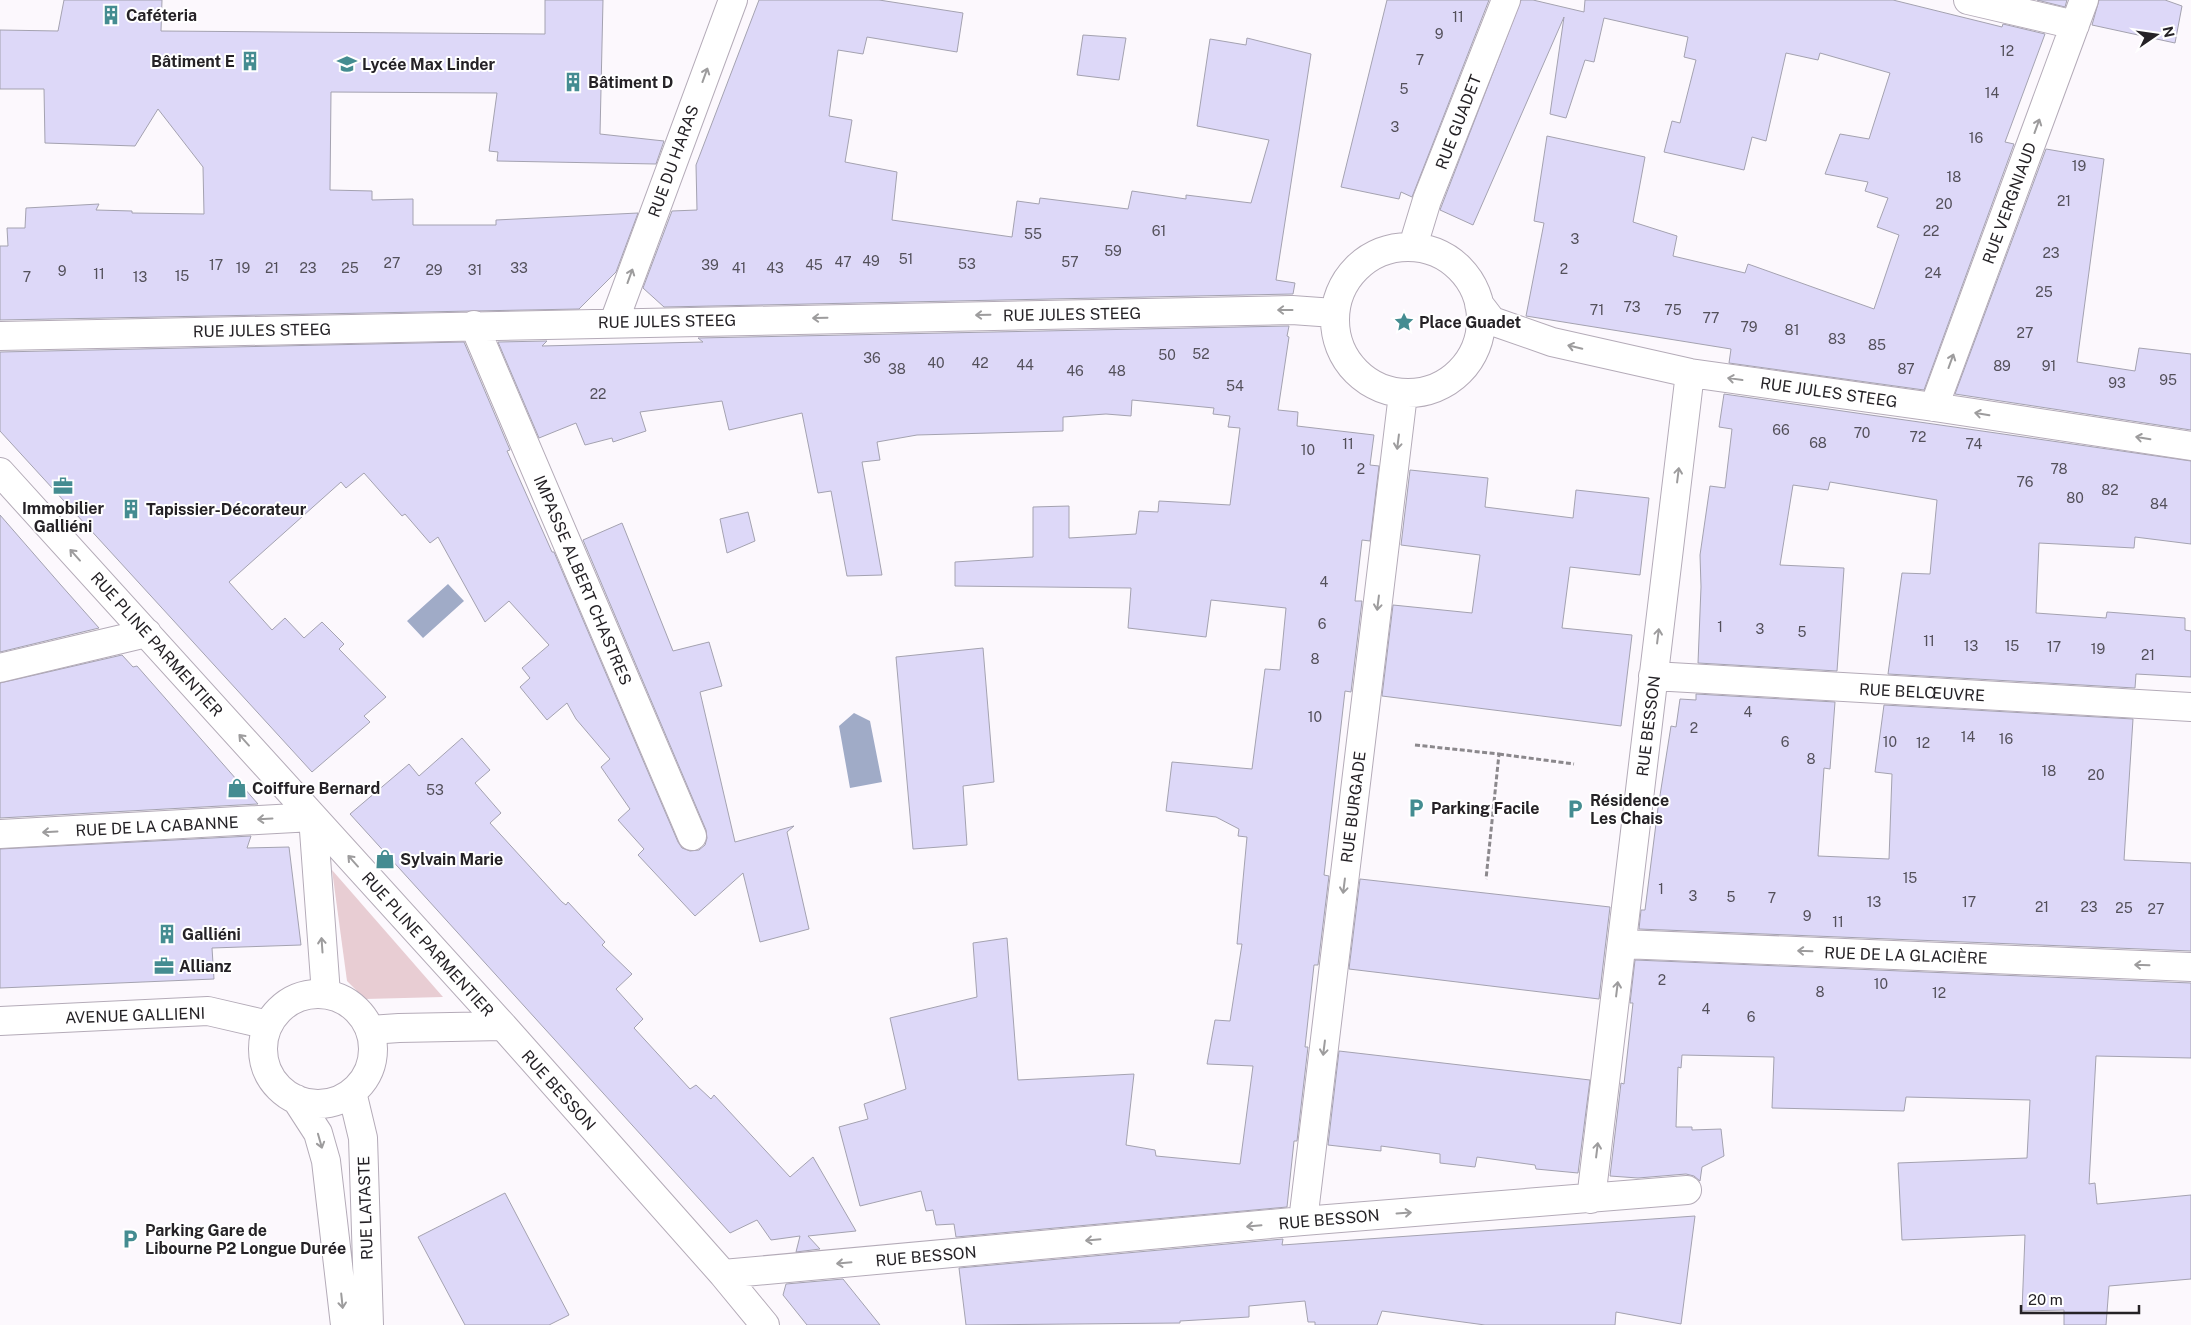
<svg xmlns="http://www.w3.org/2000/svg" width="2191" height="1325" font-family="'Public Sans',sans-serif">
	<rect width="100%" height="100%" fill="#fcf8fd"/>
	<!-- green -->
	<path fill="#e8cdd3" d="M332,870L443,997L365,999L347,981Z"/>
	<!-- water -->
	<path fill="#a0abc7" d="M448,584L464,601L423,638L407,621Z
		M854,713L870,721L882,782L850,788L839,726Z"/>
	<!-- building -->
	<path fill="#ddd8f8" stroke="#a4a2b0" d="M64,0H162L161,31L545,34V0H603L600,134L664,141L656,164L497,161L498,152L489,151L497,93L331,92L330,190L372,191V200L413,199V225H496V220L638,213L616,272L579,309L0,320V246H8L7,228H25L26,208L99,204L96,210L132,211V213L204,214L203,167L158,109L135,146L45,143L44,89H0V30L58,31Z
		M759,0H879L963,13L957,52L867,37L863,54L838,50L829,116L852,120L845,162L897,172L892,220L1012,237L1017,201L1039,204L1040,198L1128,209L1132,191L1186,199V195L1251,203L1269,140L1197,126L1210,39L1246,45L1247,38L1311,54L1276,280L1295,283L1293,294L664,307L643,288L672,211L697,210L696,165Z
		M1387,0H1489L1412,197L1401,192L1399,199L1341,187Z
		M1521,0H1533L1584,12L1585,0H1893L1986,23L2002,27L2003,24L2045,34L2005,142L2014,144L1924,390L1729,363L1731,349L1526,316L1544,223L1534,221L1547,136L1645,157L1633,222L1677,236L1673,256L1745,273L1748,264L1874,309L1899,235L1877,227L1888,198L1865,191L1868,182L1825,174L1840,134L1869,139L1890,73L1820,53L1818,60L1786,53L1766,141L1752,137L1744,170L1664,152L1672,121L1680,123L1696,60L1684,57L1688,37L1604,18L1594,62L1585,60L1566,118L1550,114L1564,17L1473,225L1440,210Z
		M2037,0H2067L2065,7Z
		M2099,0H2165L2182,6L2175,43L2092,25Z
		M1083,35L1126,38L1119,80L1077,75Z
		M2046,149L2104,159L2077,362L2135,371L2139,348L2191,354V430L1955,394Z
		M1289,326L1287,336L1289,337L1278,410L1298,412L1297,426L1374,435L1370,465L1379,466L1370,541L1362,540L1355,601H1362L1351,692L1345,691L1324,875L1329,876L1318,965H1314L1305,1047H1308L1297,1141H1294L1287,1207L956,1237L954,1224L936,1225L933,1210L926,1211L921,1191L860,1206L839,1127L868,1119L864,1104L906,1089L890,1018L977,997L973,943L1007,938L1018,1080L1134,1074L1126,1145L1155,1150L1156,1156L1240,1164L1253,1066L1207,1064L1215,1020L1230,1021L1242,944H1237L1247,837L1238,836L1239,829L1216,817L1166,811L1172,762L1252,769L1265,669L1280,670L1286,608L1211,600L1206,637L1128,628L1131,588L955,586V562L1033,557V507L1069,506V538L1136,534L1139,511L1158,512L1159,501L1230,505L1240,428L1228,427L1230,416L1213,414L1214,408L1132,400L1131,416L1106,414L1063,417V431L917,435L877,442L880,460L862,462L882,575L847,576L831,491L818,493L802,413L729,430L722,401L640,412L646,431L613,442L612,438L585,445L576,423L539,438L498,342L547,341L542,346L703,342L698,338Z
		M464,342L510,450L507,451L552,552H554L678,842L682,848L690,851L699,850L705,845L707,838L706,830L583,540L622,523L673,651L709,642L722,686L700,692L735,842L794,826L787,832L809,929L760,942L743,873L695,916L638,855L644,849L618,820L630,809L601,767L610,759L576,719L567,703L547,720L520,687L530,678L522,668L549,645L509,601L485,622L438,537L430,543L405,514L402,516L364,473L346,488L341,482L229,582L272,630L285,618L304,638L322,622L344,644L339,649L386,697L364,716L370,722L312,772L0,431V352Z
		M1724,394L2191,461V544L2135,537L2134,548L2039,543L2036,613L2106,618L2107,612L2185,618V630L2191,631V677L2136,674L2135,688L1888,674L1902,573L1930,574L1937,500L1830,482L1828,490L1793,485L1780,565L1844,568L1837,671L1698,663L1701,587L1700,555L1710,486L1725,488L1732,429L1719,427Z
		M1410,470L1488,478L1485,507L1573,518L1576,490L1649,498L1640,575L1570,567L1562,628L1632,635L1621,726L1382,696L1393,605L1472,613L1480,555L1401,545Z
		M748,512L755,541L727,553L720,519Z
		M0,515L60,584L99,628L0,652Z
		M983,648L994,782L963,786L967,845L913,849L896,657Z
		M122,655L133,667L137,666L258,804L0,818V683Z
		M1696,694L1835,702L1830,769L1824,768L1818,856L1889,859L1892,774L1875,772L1884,705L2133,719L2124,860L2191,863V951L1639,929L1641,910H1645L1658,808L1671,726L1676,727L1680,699L1696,700Z
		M462,738L490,770L475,783L501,813L490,823L562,902L566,905L568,902L605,942L602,945L632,974L616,989L643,1019L634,1028L690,1089L696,1085L711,1099L714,1095L790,1177L813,1157L856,1231L808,1236L820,1249L796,1252L800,1236L771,1240L757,1220L730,1233L350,814L409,764L419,776Z
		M251,836L247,848L289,847L301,945L212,948L214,979L0,988V849Z
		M1360,879L1610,907L1599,999L1349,969Z
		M1635,960L2191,983V1058L2096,1056L2089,1184L2095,1183L2097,1204L2191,1195V1279L2109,1286L2106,1325H2064V1310L2022,1311L2025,1235L1902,1240L1898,1163L2027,1158L2030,1100L1906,1097L1904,1111L1772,1108L1774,1057L1682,1055L1681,1068L1678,1067L1676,1127H1692V1130L1721,1129L1724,1156L1702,1167L1700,1181L1694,1176L1686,1174L1638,1178L1610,1176L1621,1083L1624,1084L1633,1003H1630Z
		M1339,1051L1590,1080L1578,1173L1536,1169L1535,1165L1477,1157L1475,1167L1440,1163V1154L1381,1146V1151L1328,1145Z
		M505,1193L569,1315L549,1325H465L418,1237Z
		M1695,1216L1681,1324L1616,1312L1615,1325H1485L1382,1311L1377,1325H1315V1322H1308L1305,1301L1249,1306V1317L1180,1321V1323L966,1325L959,1268L1283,1239L1282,1245Z
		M843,1279L880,1325H807L783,1295L786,1284Z"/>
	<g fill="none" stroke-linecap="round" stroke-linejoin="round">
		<defs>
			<path id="minor" d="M1968,0L2075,25
				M1413,246L1427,200L1506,0
				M1335 320a73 73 0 1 1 146 0a73 73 0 1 1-146 0Z
				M1479,304L1492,321L1552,342L1690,373L1934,407L2191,446
				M614,322L733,0
				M474,325L692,836
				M0,336L1292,310L1334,313
				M1934,407L2084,0
				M0,472L503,1026
				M0,668L147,633
				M1653,676L2191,707
				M0,834L313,817L326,994
				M1622,944L2191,967
				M370,1030L399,1028L503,1026L723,1274L765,1325
				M1591,1199L1690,373
				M1303,1221L1403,394
				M723,1274L1303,1221L1687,1190"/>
			<path id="secondary" d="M263 1049a55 55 0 1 1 110 0a55 55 0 1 1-110 0Z
				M0,1021L208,1011L268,1025
				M352,1092L363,1138L369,1325
				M296,1099L318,1133L326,1161L345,1325"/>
		</defs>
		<!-- minor casing -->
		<use href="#minor" stroke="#b4abb8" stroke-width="30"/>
		<!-- secondary casing -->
		<use href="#secondary" stroke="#b4abb8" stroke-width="30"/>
		<!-- path -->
		<path stroke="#8b888c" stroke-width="3" stroke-dasharray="5 2.5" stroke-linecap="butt" d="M1415,745L1499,754L1486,879
			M1499,754L1574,764"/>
		<!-- minor -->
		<use href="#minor" stroke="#fff" stroke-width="28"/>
		<!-- secondary -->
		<use href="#secondary" stroke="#fff" stroke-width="28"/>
	</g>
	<!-- one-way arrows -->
	<defs><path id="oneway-shaft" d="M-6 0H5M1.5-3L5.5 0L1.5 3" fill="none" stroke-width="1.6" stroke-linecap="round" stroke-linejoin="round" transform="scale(1.25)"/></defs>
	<g stroke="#9d9c9d">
		<use href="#oneway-shaft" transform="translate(705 75) rotate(-70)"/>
		<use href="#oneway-shaft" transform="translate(2037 126) rotate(-70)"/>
		<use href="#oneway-shaft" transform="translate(630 276) rotate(-70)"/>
		<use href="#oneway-shaft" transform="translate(1285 310) rotate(180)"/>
		<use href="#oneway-shaft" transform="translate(983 315) rotate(179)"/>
		<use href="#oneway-shaft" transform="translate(820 318) rotate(179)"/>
		<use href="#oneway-shaft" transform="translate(1575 347) rotate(-167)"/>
		<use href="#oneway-shaft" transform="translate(1951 361) rotate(-70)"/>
		<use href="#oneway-shaft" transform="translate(1735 379) rotate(-172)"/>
		<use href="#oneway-shaft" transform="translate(1982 414) rotate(-171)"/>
		<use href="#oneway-shaft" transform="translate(2143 438) rotate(-171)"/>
		<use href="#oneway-shaft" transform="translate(1398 442) rotate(97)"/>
		<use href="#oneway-shaft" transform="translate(1678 475) rotate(-83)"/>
		<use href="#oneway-shaft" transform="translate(75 555) rotate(-132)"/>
		<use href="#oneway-shaft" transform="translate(1378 603) rotate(97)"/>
		<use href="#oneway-shaft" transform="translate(1658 636) rotate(-83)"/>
		<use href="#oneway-shaft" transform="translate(244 740) rotate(-132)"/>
		<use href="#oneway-shaft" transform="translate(265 819) rotate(177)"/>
		<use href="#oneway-shaft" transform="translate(50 832) rotate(177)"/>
		<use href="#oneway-shaft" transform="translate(353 861) rotate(-132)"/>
		<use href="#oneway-shaft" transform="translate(1344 886) rotate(97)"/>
		<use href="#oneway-shaft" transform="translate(322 945) rotate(-94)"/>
		<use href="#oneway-shaft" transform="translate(1805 951) rotate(-178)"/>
		<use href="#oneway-shaft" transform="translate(2142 965) rotate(-178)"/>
		<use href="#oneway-shaft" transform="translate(1617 989) rotate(-83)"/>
		<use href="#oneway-shaft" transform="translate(1324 1048) rotate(97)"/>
		<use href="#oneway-shaft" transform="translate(320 1141) rotate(74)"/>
		<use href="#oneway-shaft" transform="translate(1597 1150) rotate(-83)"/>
		<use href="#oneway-shaft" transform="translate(1404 1213) rotate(-4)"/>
		<use href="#oneway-shaft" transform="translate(1254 1226) rotate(175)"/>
		<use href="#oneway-shaft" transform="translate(1093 1240) rotate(175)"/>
		<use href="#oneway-shaft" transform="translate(844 1263) rotate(175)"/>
		<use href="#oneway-shaft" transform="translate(342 1301) rotate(84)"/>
	</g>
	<!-- icons -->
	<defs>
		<symbol id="building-bare" viewBox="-9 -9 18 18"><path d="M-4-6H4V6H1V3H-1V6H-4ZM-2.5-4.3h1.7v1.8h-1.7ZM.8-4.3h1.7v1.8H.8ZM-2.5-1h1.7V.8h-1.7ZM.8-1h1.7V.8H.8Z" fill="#448c91" stroke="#fff" stroke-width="2.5" paint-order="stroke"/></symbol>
		<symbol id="school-bare" viewBox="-9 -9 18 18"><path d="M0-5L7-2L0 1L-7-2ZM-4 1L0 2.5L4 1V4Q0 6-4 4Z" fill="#448c91" stroke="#fff" stroke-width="2.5" paint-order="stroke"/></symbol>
		<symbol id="sight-bare" viewBox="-9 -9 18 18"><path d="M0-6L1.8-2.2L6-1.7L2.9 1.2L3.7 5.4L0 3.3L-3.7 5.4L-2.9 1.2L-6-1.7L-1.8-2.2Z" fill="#448c91" stroke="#fff" stroke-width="2.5" paint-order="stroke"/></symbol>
		<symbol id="office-bare" viewBox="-9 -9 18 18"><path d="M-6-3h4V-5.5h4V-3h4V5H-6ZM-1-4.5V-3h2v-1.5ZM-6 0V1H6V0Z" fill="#448c91" stroke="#fff" stroke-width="2.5" paint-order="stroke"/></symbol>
		<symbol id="shop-bare" viewBox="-9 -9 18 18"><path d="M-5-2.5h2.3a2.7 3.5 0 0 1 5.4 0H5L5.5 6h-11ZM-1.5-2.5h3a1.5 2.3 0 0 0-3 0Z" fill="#448c91" stroke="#fff" stroke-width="2.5" paint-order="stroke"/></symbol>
		<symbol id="parking-bare" viewBox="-9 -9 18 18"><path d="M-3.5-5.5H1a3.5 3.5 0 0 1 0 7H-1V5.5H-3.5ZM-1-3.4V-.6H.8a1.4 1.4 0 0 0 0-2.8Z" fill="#448c91" stroke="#fff" stroke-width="2.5" paint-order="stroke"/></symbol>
	</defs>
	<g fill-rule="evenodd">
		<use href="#building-bare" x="97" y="1" width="28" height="28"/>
		<use href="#building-bare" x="236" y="47" width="28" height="28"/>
		<use href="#school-bare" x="333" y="50" width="28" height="28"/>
		<use href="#building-bare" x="559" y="68" width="28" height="28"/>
		<use href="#sight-bare" x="1390" y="308" width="28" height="28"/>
		<use href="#office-bare" x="49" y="472" width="28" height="28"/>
		<use href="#building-bare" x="117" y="495" width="28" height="28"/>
		<use href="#shop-bare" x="223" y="774" width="28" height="28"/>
		<use href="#parking-bare" x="1402" y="794" width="28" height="28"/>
		<use href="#parking-bare" x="1561" y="795" width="28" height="28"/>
		<use href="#shop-bare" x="371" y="845" width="28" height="28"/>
		<use href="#building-bare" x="153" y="920" width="28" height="28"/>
		<use href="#office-bare" x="150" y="952" width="28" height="28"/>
		<use href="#parking-bare" x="116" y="1225" width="28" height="28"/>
	</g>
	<g text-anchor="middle" stroke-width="4" stroke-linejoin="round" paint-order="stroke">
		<!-- number labels -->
		<g font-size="14" fill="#53505a">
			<text x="1458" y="22">11</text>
			<text x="1439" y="39">9</text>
			<text x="2007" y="56">12</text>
			<text x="1420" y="65">7</text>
			<text x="1404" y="94">5</text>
			<text x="1992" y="98">14</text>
			<text x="1395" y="132">3</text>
			<text x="1976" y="143">16</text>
			<text x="2079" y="171">19</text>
			<text x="1954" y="182">18</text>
			<text x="2064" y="206">21</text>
			<text x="1944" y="209">20</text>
			<text x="1159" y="236">61</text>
			<text x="1931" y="236">22</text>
			<text x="1033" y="239">55</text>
			<text x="1575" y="244">3</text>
			<text x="1113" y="256">59</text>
			<text x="2051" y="258">23</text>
			<text x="906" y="264">51</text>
			<text x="871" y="266">49</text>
			<text x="843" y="267">47</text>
			<text x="1070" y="267">57</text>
			<text x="392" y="268">27</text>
			<text x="967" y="269">53</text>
			<text x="216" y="270">17</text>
			<text x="710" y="270">39</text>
			<text x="814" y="270">45</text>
			<text x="243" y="273">19</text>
			<text x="272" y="273">21</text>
			<text x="308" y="273">23</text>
			<text x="350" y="273">25</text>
			<text x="519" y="273">33</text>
			<text x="739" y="273">41</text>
			<text x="775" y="273">43</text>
			<text x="1564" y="274">2</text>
			<text x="434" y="275">29</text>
			<text x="475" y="275">31</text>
			<text x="62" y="276">9</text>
			<text x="1933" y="278">24</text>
			<text x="99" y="279">11</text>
			<text x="182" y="281">15</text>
			<text x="27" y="282">7</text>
			<text x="140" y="282">13</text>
			<text x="2044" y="297">25</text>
			<text x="1632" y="312">73</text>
			<text x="1597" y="315">71</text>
			<text x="1673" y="315">75</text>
			<text x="1711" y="323">77</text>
			<text x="1749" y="332">79</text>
			<text x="1792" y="335">81</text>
			<text x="2025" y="338">27</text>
			<text x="1837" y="344">83</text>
			<text x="1877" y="350">85</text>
			<text x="1201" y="359">52</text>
			<text x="1167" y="360">50</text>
			<text x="872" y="363">36</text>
			<text x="936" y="368">40</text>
			<text x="980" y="368">42</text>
			<text x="1025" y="370">44</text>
			<text x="2002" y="371">89</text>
			<text x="2049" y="371">91</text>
			<text x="897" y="374">38</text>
			<text x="1906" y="374">87</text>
			<text x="1075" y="376">46</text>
			<text x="1117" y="376">48</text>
			<text x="2168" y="385">95</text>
			<text x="2117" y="388">93</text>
			<text x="1235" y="391">54</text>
			<text x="598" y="399">22</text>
			<text x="1781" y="435">66</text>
			<text x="1862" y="438">70</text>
			<text x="1918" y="442">72</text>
			<text x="1818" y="448">68</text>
			<text x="1348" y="449">11</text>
			<text x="1974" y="449">74</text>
			<text x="1308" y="455">10</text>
			<text x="1361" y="474">2</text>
			<text x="2059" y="474">78</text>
			<text x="2025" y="487">76</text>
			<text x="2110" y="495">82</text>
			<text x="2075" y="503">80</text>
			<text x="2159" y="509">84</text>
			<text x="1324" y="587">4</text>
			<text x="1322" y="629">6</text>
			<text x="1720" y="632">1</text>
			<text x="1760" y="634">3</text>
			<text x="1802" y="637">5</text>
			<text x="1929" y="646">11</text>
			<text x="1971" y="651">13</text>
			<text x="2012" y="651">15</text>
			<text x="2054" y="652">17</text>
			<text x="2098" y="654">19</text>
			<text x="2148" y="660">21</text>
			<text x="1315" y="664">8</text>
			<text x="1748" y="717">4</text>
			<text x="1315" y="722">10</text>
			<text x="1694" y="733">2</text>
			<text x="1968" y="742">14</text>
			<text x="2006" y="744">16</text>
			<text x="1785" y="747">6</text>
			<text x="1890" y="747">10</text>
			<text x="1923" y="748">12</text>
			<text x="1811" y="764">8</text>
			<text x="2049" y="776">18</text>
			<text x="2096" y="780">20</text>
			<text x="435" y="795">53</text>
			<text x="1910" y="883">15</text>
			<text x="1661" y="894">1</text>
			<text x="1693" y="901">3</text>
			<text x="1731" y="902">5</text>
			<text x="1772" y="903">7</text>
			<text x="1874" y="907">13</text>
			<text x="1969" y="907">17</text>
			<text x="2042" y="912">21</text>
			<text x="2089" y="912">23</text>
			<text x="2124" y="913">25</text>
			<text x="2156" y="914">27</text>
			<text x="1807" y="921">9</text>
			<text x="1838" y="927">11</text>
			<text x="1662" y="985">2</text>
			<text x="1881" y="989">10</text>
			<text x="1820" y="997">8</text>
			<text x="1939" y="998">12</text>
			<text x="1706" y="1014">4</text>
			<text x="1751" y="1022">6</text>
		</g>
		<!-- poi labels -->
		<g font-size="16" font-weight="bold" fill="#252226" stroke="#fff" text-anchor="start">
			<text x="126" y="21">Caféteria</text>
			<text x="235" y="67" text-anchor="end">Bâtiment E</text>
			<text x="362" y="70">Lycée Max Linder</text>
			<text x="588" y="88">Bâtiment D</text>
			<text x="1419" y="328">Place Guadet</text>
			<text x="63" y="514" text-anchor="middle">Immobilier<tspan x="63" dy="18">Galliéni</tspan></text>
			<text x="146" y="515">Tapissier-Décorateur</text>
			<text x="252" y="794">Coiffure Bernard</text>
			<text x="1590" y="806">Résidence<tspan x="1590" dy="18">Les Chais</tspan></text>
			<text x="1431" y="814">Parking Facile</text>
			<text x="400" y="865">Sylvain Marie</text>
			<text x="182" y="940">Galliéni</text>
			<text x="179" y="972">Allianz</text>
			<text x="145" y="1236">Parking Gare de<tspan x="145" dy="18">Libourne P2 Longue Durée</tspan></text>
		</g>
		<!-- street labels -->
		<g font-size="16" fill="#252226" stroke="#fff">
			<text transform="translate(1458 122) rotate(-69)" y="6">RUE GUADET</text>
			<text transform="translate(673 161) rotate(-70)" y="6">RUE DU HARAS</text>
			<text transform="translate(2009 203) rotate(-70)" y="6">RUE VERGNIAUD</text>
			<text transform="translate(1072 314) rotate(-1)" y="6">RUE JULES STEEG</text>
			<text transform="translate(667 321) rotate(-1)" y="6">RUE JULES STEEG</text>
			<text transform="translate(262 330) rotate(-1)" y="6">RUE JULES STEEG</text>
			<text transform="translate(1829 392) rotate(8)" y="6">RUE JULES STEEG</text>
			<text transform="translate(583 580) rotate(67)" y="6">IMPASSE ALBERT CHASTRES</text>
			<text transform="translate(157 644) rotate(48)" y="6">RUE PLINE PARMENTIER</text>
			<text transform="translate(1922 692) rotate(3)" y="6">RUE BELŒUVRE</text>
			<text transform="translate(1648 726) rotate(-83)" y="6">RUE BESSON</text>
			<text transform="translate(1353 807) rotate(-83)" y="6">RUE BURGADE</text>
			<text transform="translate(157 826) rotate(-3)" y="6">RUE DE LA CABANNE</text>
			<text transform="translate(428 944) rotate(48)" y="6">RUE PLINE PARMENTIER</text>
			<text transform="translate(1906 955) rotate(2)" y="6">RUE DE LA GLACIÈRE</text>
			<text transform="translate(135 1015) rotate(-2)" y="6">AVENUE GALLIENI</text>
			<text transform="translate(559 1090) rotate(48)" y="6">RUE BESSON</text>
			<text transform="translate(365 1208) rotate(-92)" y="6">RUE LATASTE</text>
			<text transform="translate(1329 1219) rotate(-5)" y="6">RUE BESSON</text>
			<text transform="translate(926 1256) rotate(-5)" y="6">RUE BESSON</text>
		</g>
	</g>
	<!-- north arrow -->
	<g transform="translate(2156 35) rotate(77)" stroke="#ffffff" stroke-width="4" paint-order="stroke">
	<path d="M0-4L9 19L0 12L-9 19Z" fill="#252226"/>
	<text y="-8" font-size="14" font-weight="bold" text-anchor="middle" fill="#252226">N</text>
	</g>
	<!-- scale -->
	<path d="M2021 1305v8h118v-8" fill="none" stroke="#252226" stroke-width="2.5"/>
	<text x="2028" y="1305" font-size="15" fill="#252226" stroke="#ffffff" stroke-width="4" paint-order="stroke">20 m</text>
</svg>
